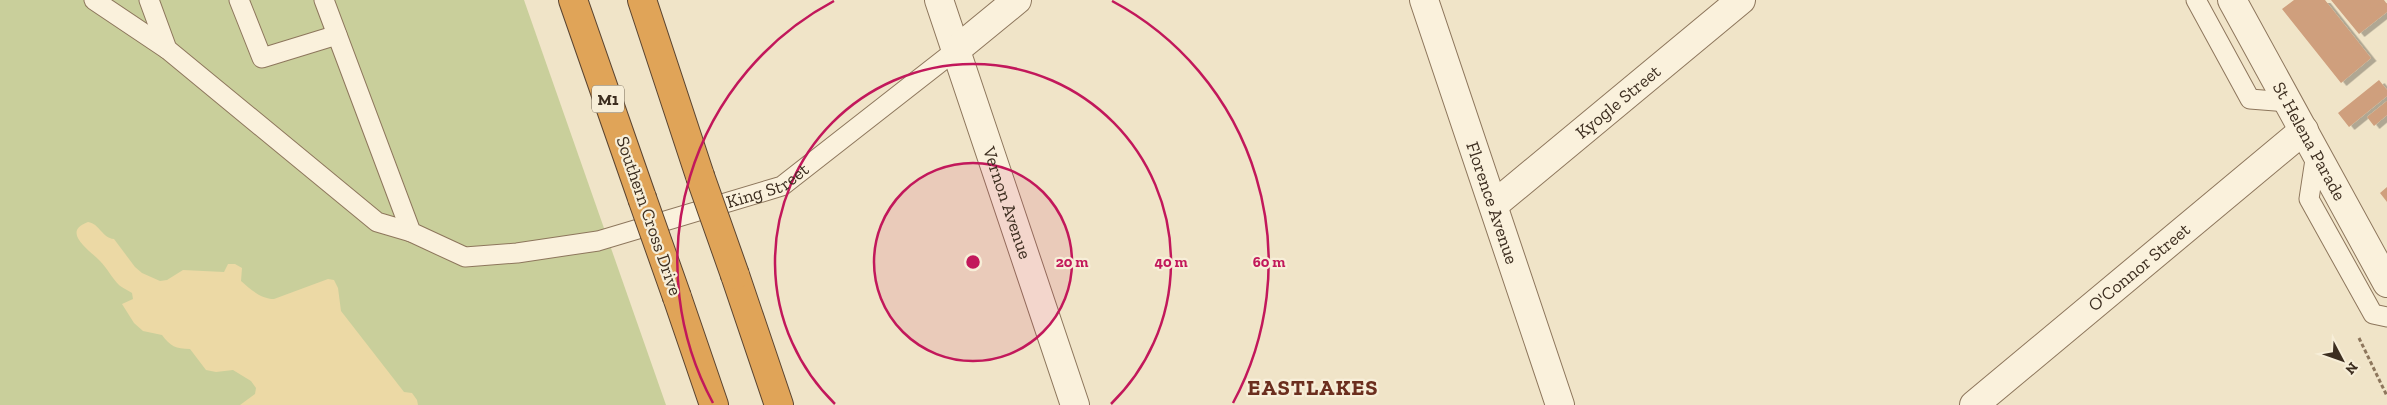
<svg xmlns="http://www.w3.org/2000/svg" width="2387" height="405" font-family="'Zilla Slab',serif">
	<defs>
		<filter id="shadow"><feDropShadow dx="5.5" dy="3" stdDeviation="0" flood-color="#0004"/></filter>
	</defs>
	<rect width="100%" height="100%" fill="#f0e4c8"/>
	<!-- green -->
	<path fill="#c9cf9b" d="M0,0H524L666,405H0Z"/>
	<!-- sand -->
	<path fill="#ecd9a5" d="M88,222C100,224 102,238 114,239L135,267L142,273L160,281L167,280L183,270L224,272L228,264H235L242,268L241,281C250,289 261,299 274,299L328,279L334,280L338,288L341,311L404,392L412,393L417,400L418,405H240L255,394L256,388L251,381L233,370L216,372L206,370L190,349C176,349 170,346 162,335L143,331L134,323L122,304L133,299L132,293C128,290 122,288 119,285C112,278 107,268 100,261C91,251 60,232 88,222Z"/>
	<!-- building -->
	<path fill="#cf9f7d" filter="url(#shadow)" d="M2294,0H2325L2371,58L2341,83L2282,9Z
		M2331,0H2384L2387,4V12L2359,34Z
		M2379,80L2387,90V96L2349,127L2338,113Z
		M2387,101V115L2374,126L2367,117Z
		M2387,187V202L2380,193Z"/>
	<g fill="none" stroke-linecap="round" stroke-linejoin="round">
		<defs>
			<g id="lane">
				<path d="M94,0L167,49"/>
				<path d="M149,0L167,49L377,222L411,232"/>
				<path d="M239,0L262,58L337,35"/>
				<path id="s1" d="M324,0L411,232L465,257L517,253L598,241L782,186L956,50"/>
				<path d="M2196,0L2250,99L2288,102"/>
				<path d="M2316,153L2309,199L2373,314L2387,317"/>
			</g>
			<g id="street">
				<path id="s2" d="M939,0L1075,405"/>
				<path id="s3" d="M1424,0L1560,405"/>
				<path id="s4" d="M2232,0L2387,283"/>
				<path d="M956,50L1017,0"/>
				<path id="s5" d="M1495,204L1741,0"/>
				<path id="s6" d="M1974,405L2304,130"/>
			</g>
			<path id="highway" d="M573,0L642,198
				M642,0L700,176
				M735,275L779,405
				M677,297L714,405"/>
		</defs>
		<!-- lane casing -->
		<use href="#lane" stroke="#8d765c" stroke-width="21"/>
		<!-- street casing -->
		<use href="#street" stroke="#8d765c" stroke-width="30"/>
		<!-- highway casing -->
		<use href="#highway" stroke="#5b4430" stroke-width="30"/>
		<!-- path -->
		<path stroke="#8d765c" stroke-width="3" stroke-dasharray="4 2.5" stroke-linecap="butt" d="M2359,338L2387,396"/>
		<!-- lane -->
		<use href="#lane" stroke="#faf1dc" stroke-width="19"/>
		<!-- street -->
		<use href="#street" stroke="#faf1dc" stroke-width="28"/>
		<!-- highway -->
		<use href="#highway" stroke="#e0a458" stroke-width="28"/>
		<defs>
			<path id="highway-bridge" d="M700,176L735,275
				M642,198L677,297"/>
		</defs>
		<!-- highway-bridge casing -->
		<use href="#highway-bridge" stroke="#5b4430" stroke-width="30" stroke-linecap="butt"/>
		<!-- highway-bridge -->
		<use href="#highway-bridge" stroke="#e0a458" stroke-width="28"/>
	</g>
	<!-- distance rings -->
	<circle cx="973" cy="262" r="99" fill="#c2185b" fill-opacity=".12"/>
	<g fill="none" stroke="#c2185b" stroke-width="2.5">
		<circle cx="973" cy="262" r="99"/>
		<path d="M835 404A198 198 0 1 1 1111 404"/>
		<path d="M713 403A296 296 0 0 1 834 1M1112 1A296 296 0 0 1 1233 403"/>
	</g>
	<g text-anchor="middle" stroke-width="4.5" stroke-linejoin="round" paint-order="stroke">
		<!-- shield labels -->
		<rect fill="#f7eed8" stroke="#756857" stroke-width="1" x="592" y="85.5" width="32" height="27" rx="4"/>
		<g font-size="16" font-weight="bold" fill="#3d2e20">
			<text x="608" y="105">M1</text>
		</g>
		<!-- street labels -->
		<g font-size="18" fill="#3d2e20" stroke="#f7eed8">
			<text dy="6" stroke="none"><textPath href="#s5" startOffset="160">Kyogle Street</textPath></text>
			<text dy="6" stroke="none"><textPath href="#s4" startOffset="161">St Helena Parade</textPath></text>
			<text dy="6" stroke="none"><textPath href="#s1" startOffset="620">King Street</textPath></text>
			<text dy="6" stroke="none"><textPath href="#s2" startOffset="214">Vernon Avenue</textPath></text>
			<text dy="6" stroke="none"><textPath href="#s3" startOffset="214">Florence Avenue</textPath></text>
			<text transform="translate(649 216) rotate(71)" y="6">Southern Cross Drive</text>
			<text dy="6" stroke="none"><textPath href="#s6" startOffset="215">O'Connor Street</textPath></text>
		</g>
		<!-- district labels -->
		<g font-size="22" font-weight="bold" letter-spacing="1" fill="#6b2e1e" stroke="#f7eed8">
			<text x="1313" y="395">EASTLAKES</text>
		</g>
	</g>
	<circle cx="973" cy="262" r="8" fill="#c2185b" stroke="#f7eed8" stroke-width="2.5"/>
	<g font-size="15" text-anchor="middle" font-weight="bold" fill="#c2185b" stroke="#f7eed8" stroke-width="4.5" stroke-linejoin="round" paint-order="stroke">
		<text x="1072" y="267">20 m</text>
		<text x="1171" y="267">40 m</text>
		<text x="1269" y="267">60 m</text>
	</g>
	<!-- north arrow -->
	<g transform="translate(2342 360) rotate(131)" stroke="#f7eed8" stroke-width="4" paint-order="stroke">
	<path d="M0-4L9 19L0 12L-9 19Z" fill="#3d2e20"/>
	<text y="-8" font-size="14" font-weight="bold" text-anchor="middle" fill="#3d2e20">N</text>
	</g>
</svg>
